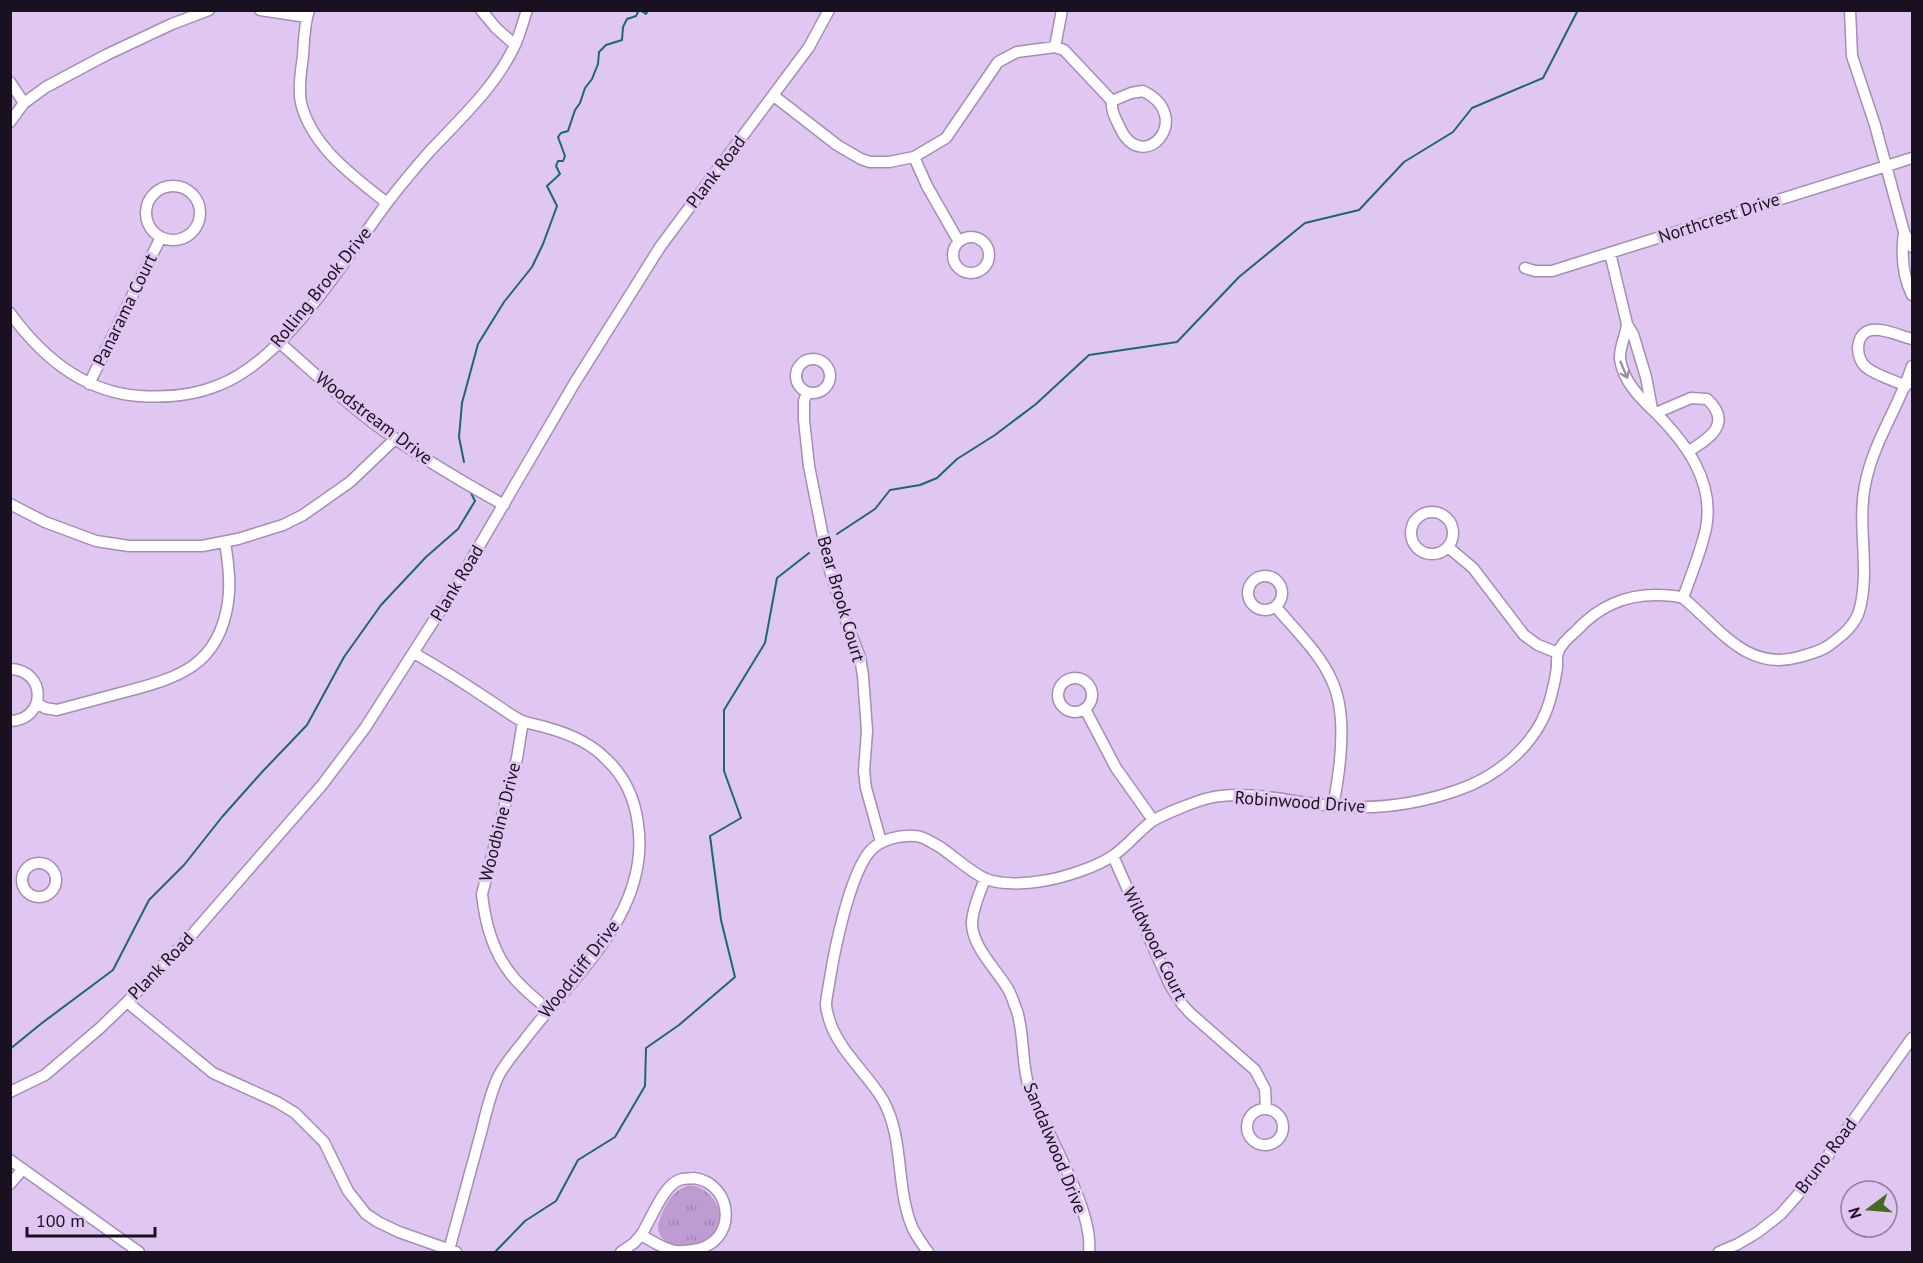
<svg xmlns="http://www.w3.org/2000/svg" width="1923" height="1263" font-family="'PT Sans',sans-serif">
	<defs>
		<pattern id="grass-tufts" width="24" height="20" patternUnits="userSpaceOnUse" patternTransform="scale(1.5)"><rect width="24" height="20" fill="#bc9cd1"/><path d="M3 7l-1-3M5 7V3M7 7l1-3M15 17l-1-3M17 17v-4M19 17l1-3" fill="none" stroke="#a185b3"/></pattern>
	</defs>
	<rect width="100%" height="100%" fill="#e0c7f1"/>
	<!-- grass -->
	<path fill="url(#grass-tufts)" d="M690,1185C702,1187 709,1192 716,1203C743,1246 655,1263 658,1224C665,1206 670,1191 690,1185Z"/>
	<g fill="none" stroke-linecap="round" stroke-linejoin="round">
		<!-- stream -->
		<path stroke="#1d686a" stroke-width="2" d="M640,10L646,14L648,10
			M464,462L459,437L462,403L478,344L504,302L532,267L543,244L557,206L547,186L560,174L556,166L558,161H563L565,156L558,137L561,133L568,131L575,110L580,103L585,88L592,79L598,64L599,52L606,45L622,40L623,27L627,19L636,16L639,10
			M837,534L875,509L890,490L920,485L937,478L957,459L995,435L1036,404L1089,355L1177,342L1239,277L1305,223L1359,210L1404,162L1453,132L1472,108L1543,78L1578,10
			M10,1049L42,1023L113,970L149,900L184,865L222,817L263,771L307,725L344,657L381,605L426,557L458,529L475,501L471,493
			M495,1252L525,1221L556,1201L578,1160L615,1137L645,1086L646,1048L679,1025L735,977L721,920L710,836L741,818L724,771V710L765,643L777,578L809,553"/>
		<defs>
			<path id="minor" d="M260,10L307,17
				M309,10C304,25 304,41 303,56C301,71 298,88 301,103C312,147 353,176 387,203
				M481,10L496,28L515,45
				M1850,10L1852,56L1875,125L1904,232L1912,247
				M1055,47L1062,10
				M10,82L24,103
				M1143,91C1196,117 1143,177 1120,128C1116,119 1111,112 1112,101L1131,93Z
				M774,96L837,145L861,159L870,162H889L914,157L946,138L998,62L1017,52L1055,47L1064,50L1112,101
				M10,122L24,103L46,87L106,55L172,24L209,10
				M914,157L927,186L959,242
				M146 213a27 27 0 1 1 54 0a27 27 0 1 1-54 0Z
				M1904,232C1901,255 1902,275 1912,295
				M953 255a18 18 0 1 1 36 0a18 18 0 1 1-36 0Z
				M1610,253L1627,324L1633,334L1646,377L1652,409
				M1525,268L1535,271H1552L1912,158
				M10,313C42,357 84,392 139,396C167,398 193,396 219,385C285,360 345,259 387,203C400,186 415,168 430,151C461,118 496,86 515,45C520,34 523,22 527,10
				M1627,324C1626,335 1619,348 1620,359C1623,381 1640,398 1655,412C1686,443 1715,482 1706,528C1701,552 1691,575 1683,598
				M280,343C318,376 355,412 397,440C432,464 468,485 504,505
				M796 376a17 17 0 1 1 34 0a17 17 0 1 1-34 0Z
				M89,384L161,237
				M1906,386C1893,380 1878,376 1867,368C1855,359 1854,334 1871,330C1884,328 1900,336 1912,339
				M807,392L804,401V420L809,466L829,567L844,616L860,657L863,676L867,731L864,771L866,788L881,842
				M1656,413L1691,398L1707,399C1733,423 1710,438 1689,451
				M10,504L45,522L96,541L129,546H202L238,539L283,525L303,515L350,482L395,439
				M1411 533a21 21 0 1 1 42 0a21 21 0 1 1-42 0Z
				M1448,547L1473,568L1524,635L1538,645L1558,653
				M1248 593a17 17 0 1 1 34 0a17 17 0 1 1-34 0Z
				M1276,607C1295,630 1320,653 1332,681C1348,715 1340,771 1333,806
				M414,653C438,667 461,681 483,696C496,704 508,714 522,721C530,724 539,725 548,728C570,734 591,743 607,760C625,777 635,800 638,824C651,912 574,975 526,1038C517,1050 506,1062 499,1075C489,1095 485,1119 479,1140C469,1177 459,1214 449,1250
				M10,669C47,670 47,720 10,721
				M1058 695a17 17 0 1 1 34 0a17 17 0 1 1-34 0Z
				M37,703L45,708L57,710C79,704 102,698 124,692C178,678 219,666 228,602C231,582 228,562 225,542
				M1085,709L1116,768L1153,820
				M523,721L517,758L482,894C485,923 492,950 510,973C520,987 535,998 547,1009
				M1113,856L1170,985L1182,1004L1190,1013L1255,1070L1265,1089L1266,1109
				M22 880a17 17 0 1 1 34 0a17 17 0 1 1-34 0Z
				M985,879C980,892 973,907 972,922C971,946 997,970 1008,989C1012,996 1014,1004 1017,1011C1025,1037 1021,1066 1030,1091C1046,1133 1094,1210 1089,1252
				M127,1002L213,1073L277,1102L295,1113L324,1142L348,1191L366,1214L378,1222L399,1232L456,1252
				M10,1092L45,1075L100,1028L127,1002L189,938L322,785L365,728L454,589L574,384L660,247L809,47L829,10
				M1247 1127a18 18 0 1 1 36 0a18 18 0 1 1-36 0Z
				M10,1160L139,1252
				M694,1178C735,1184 738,1244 693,1250C687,1251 681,1252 675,1251C663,1249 652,1241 641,1235C651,1220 663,1186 679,1180C684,1178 689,1179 694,1178Z
				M10,1184L23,1169
				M621,1252L634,1243L641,1235
				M928,1252C923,1245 917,1237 913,1229C895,1188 905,1140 883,1100C867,1073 838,1050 829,1019C828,1014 826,1010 826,1005C826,999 828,991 829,984C834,952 849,876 870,851C881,839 899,835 915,836C924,836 932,843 940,847C955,857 970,872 986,879C1002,885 1026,884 1042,881C1063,878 1097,867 1114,855C1127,846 1138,832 1151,822C1161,815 1196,801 1209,798C1249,789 1293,803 1334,806C1376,810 1418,804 1458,790C1499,776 1538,743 1550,700C1552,692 1555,682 1556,673C1558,667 1556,658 1558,652C1561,645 1570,636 1576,631C1598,607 1623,595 1656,595C1665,595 1674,595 1683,598C1719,627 1746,672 1799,657C1809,654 1819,652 1828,646C1842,636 1856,625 1860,608C1870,568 1857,525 1865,485C1873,442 1899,407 1912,366
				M1719,1252L1738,1244L1758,1232L1781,1214L1810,1181L1912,1038"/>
		</defs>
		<!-- minor casing -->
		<use href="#minor" stroke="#a58db5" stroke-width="13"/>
		<!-- minor -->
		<use href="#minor" stroke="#fff" stroke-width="10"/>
	</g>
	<!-- one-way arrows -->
	<defs><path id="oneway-shaft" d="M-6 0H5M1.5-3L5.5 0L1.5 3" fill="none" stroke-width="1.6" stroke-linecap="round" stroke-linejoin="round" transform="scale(1.5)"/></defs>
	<use stroke="#98949b" href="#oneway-shaft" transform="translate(1624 370) rotate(67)"/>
	<g text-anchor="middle" stroke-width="6" stroke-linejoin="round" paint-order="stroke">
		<!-- street labels -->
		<g font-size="18" fill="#1a1120" stroke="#e0c7f1">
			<text transform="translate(716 172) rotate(-53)" y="6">Plank Road</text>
			<text transform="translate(1719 218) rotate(-18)" y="6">Northcrest Drive</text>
			<text transform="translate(321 287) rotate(-51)" y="6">Rolling Brook Drive</text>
			<text transform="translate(125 310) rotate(-64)" y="6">Panarama Court</text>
			<text transform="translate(374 418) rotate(37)" y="6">Woodstream Drive</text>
			<text transform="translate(457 583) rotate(-59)" y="6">Plank Road</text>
			<text transform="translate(841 599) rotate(74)" y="6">Bear Brook Court</text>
			<text transform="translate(1300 802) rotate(4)" y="6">Robinwood Drive</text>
			<text transform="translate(500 822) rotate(-76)" y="6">Woodbine Drive</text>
			<text transform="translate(1155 944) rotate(64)" y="6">Wildwood Court</text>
			<text transform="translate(161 966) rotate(-46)" y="6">Plank Road</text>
			<text transform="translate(579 969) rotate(-52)" y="6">Woodcliff Drive</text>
			<text transform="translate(1055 1148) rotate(68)" y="6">Sandalwood Drive</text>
			<text transform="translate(1826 1156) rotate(-53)" y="6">Bruno Road</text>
		</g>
	</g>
	<!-- border -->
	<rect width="1923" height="1263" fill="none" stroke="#1a1120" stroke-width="24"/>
	<!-- north arrow -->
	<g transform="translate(1869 1209) rotate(254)"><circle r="28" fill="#e0c7f1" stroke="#917e9d" stroke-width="1.5"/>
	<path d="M0-4.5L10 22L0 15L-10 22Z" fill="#476a22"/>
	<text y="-9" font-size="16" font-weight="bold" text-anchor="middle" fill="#1a1120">N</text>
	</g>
	<!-- scale -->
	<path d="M27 1227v9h128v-9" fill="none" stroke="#1a1120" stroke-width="3"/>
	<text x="36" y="1227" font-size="18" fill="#1a1120" stroke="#e0c7f1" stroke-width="4.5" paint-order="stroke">100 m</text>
</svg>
